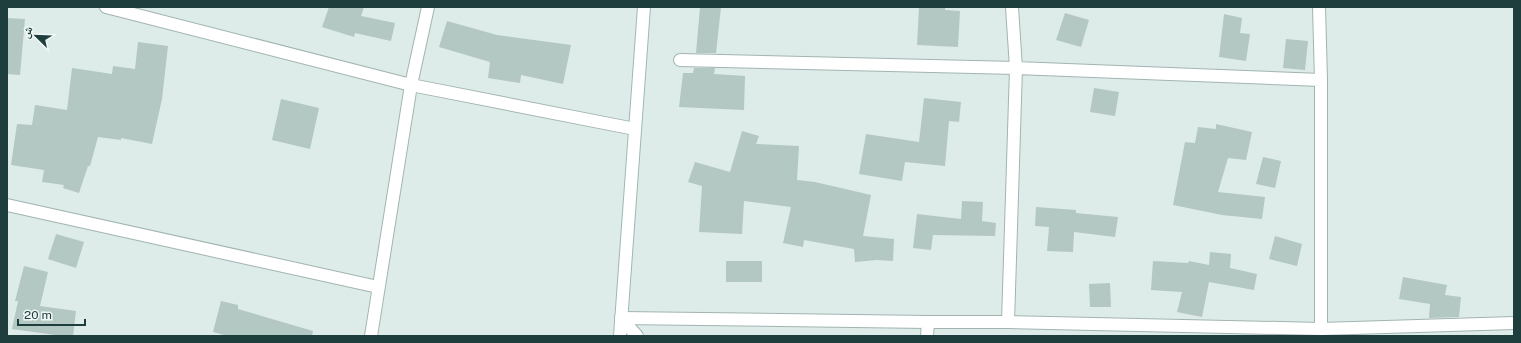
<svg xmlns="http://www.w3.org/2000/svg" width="1521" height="343" font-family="'Public Sans','Noto Naskh Arabic',sans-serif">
	<rect width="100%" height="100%" fill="#deece9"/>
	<!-- building -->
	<path fill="#b3c7c3" d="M329,7H364L361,16L395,23L391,41L355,33L354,37L322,27Z
		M700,7H721L716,53H696Z
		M919,7H945V10L960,11L958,47L917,45Z
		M1065,13L1089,20L1081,47L1056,40Z
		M1224,14L1242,18L1240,33L1250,34L1246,61L1219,57Z
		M7,18L25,19L20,75L7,74Z
		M447,21L497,35L571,45L563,84L521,75L520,83L488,78L490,62L439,47Z
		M1286,39L1308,41L1305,70L1283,68Z
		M138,42L168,46L162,99L152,144L121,138V140L98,137L90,166H88L79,193L63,188L64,185L42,182L44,170L11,165L17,124L32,125L35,105L67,110L72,68L112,74L113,66L135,69Z
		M694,68H715L714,74L745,76L744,110L679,107L683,73H693Z
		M1094,88L1119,92L1115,116L1090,112Z
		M924,98L961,102L959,122L949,121L945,166L905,162L902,181L859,174L866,134L919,142Z
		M281,99L319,108L310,149L272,140Z
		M1216,124L1252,132L1246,160L1228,158L1218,192L1265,197L1262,219L1222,215L1173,205L1185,142L1195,143L1198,127L1216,129Z
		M742,131L759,136L756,144L799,146L797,180L815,182L871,195L863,236L894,239L893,261L877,260L855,262L854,249L804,240L803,247L783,243L791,207L744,201L742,234L699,232L702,186L688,182L695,162L730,172Z
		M1263,157L1281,161L1275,188L1256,184Z
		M962,201L983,202L982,221L996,223L995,236L933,235L931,250L913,248L917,214L961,219Z
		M1036,207L1076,210V213L1118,217L1115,237L1074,232L1073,252L1047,251L1049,227L1035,226Z
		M56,234L84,242L76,268L48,259Z
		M1275,236L1302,244L1297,266L1269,259Z
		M1210,252L1231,254L1230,268L1257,274L1254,290L1209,282L1202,317L1177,312L1182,292L1151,290L1153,261L1188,263L1189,261L1209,265Z
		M726,261H762V282H726Z
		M24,266L48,272L40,306L76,311L73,336H62L12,329L18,301H15Z
		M1403,277L1447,285L1445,295L1461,297L1459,317L1429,318L1430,304L1399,299Z
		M1110,283L1111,307H1090L1089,284Z
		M221,301L238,305V309L313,331L312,336H228L213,332Z"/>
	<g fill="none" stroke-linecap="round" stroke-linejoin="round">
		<defs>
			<path id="street" d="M106,7L411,85L635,129
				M1319,7L1321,80V329
				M680,60L1016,68L1321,80
				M7,205L378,287
				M1008,322L1016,68L1012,7
				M371,336L411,85L428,7
				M637,336L621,318L928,322H1008L1321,329L1514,323
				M927,336L928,322"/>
			<path id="secondary" d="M620,336L644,7"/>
		</defs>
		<!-- street casing -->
		<use href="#street" stroke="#a1b4b2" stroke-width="14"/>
		<!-- secondary casing -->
		<use href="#secondary" stroke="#9cb9b6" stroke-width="14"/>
		<!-- street -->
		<use href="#street" stroke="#fff" stroke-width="12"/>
		<!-- secondary -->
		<use href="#secondary" stroke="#fff" stroke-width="12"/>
	</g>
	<!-- border -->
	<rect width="1521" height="343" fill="none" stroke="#1e3d3d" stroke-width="16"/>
	<!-- north arrow -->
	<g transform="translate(36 36) rotate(293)" stroke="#eff8f6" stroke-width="3" paint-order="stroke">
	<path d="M0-3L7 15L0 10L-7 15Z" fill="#1e3d3d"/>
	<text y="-6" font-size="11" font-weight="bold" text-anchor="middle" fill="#1e3d3d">ش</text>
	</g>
	<!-- scale -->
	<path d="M18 319v6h67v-6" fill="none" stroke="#1e3d3d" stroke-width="2"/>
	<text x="24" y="319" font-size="12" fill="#1e3d3d" stroke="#eff8f6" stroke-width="3" paint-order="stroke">20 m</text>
</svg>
